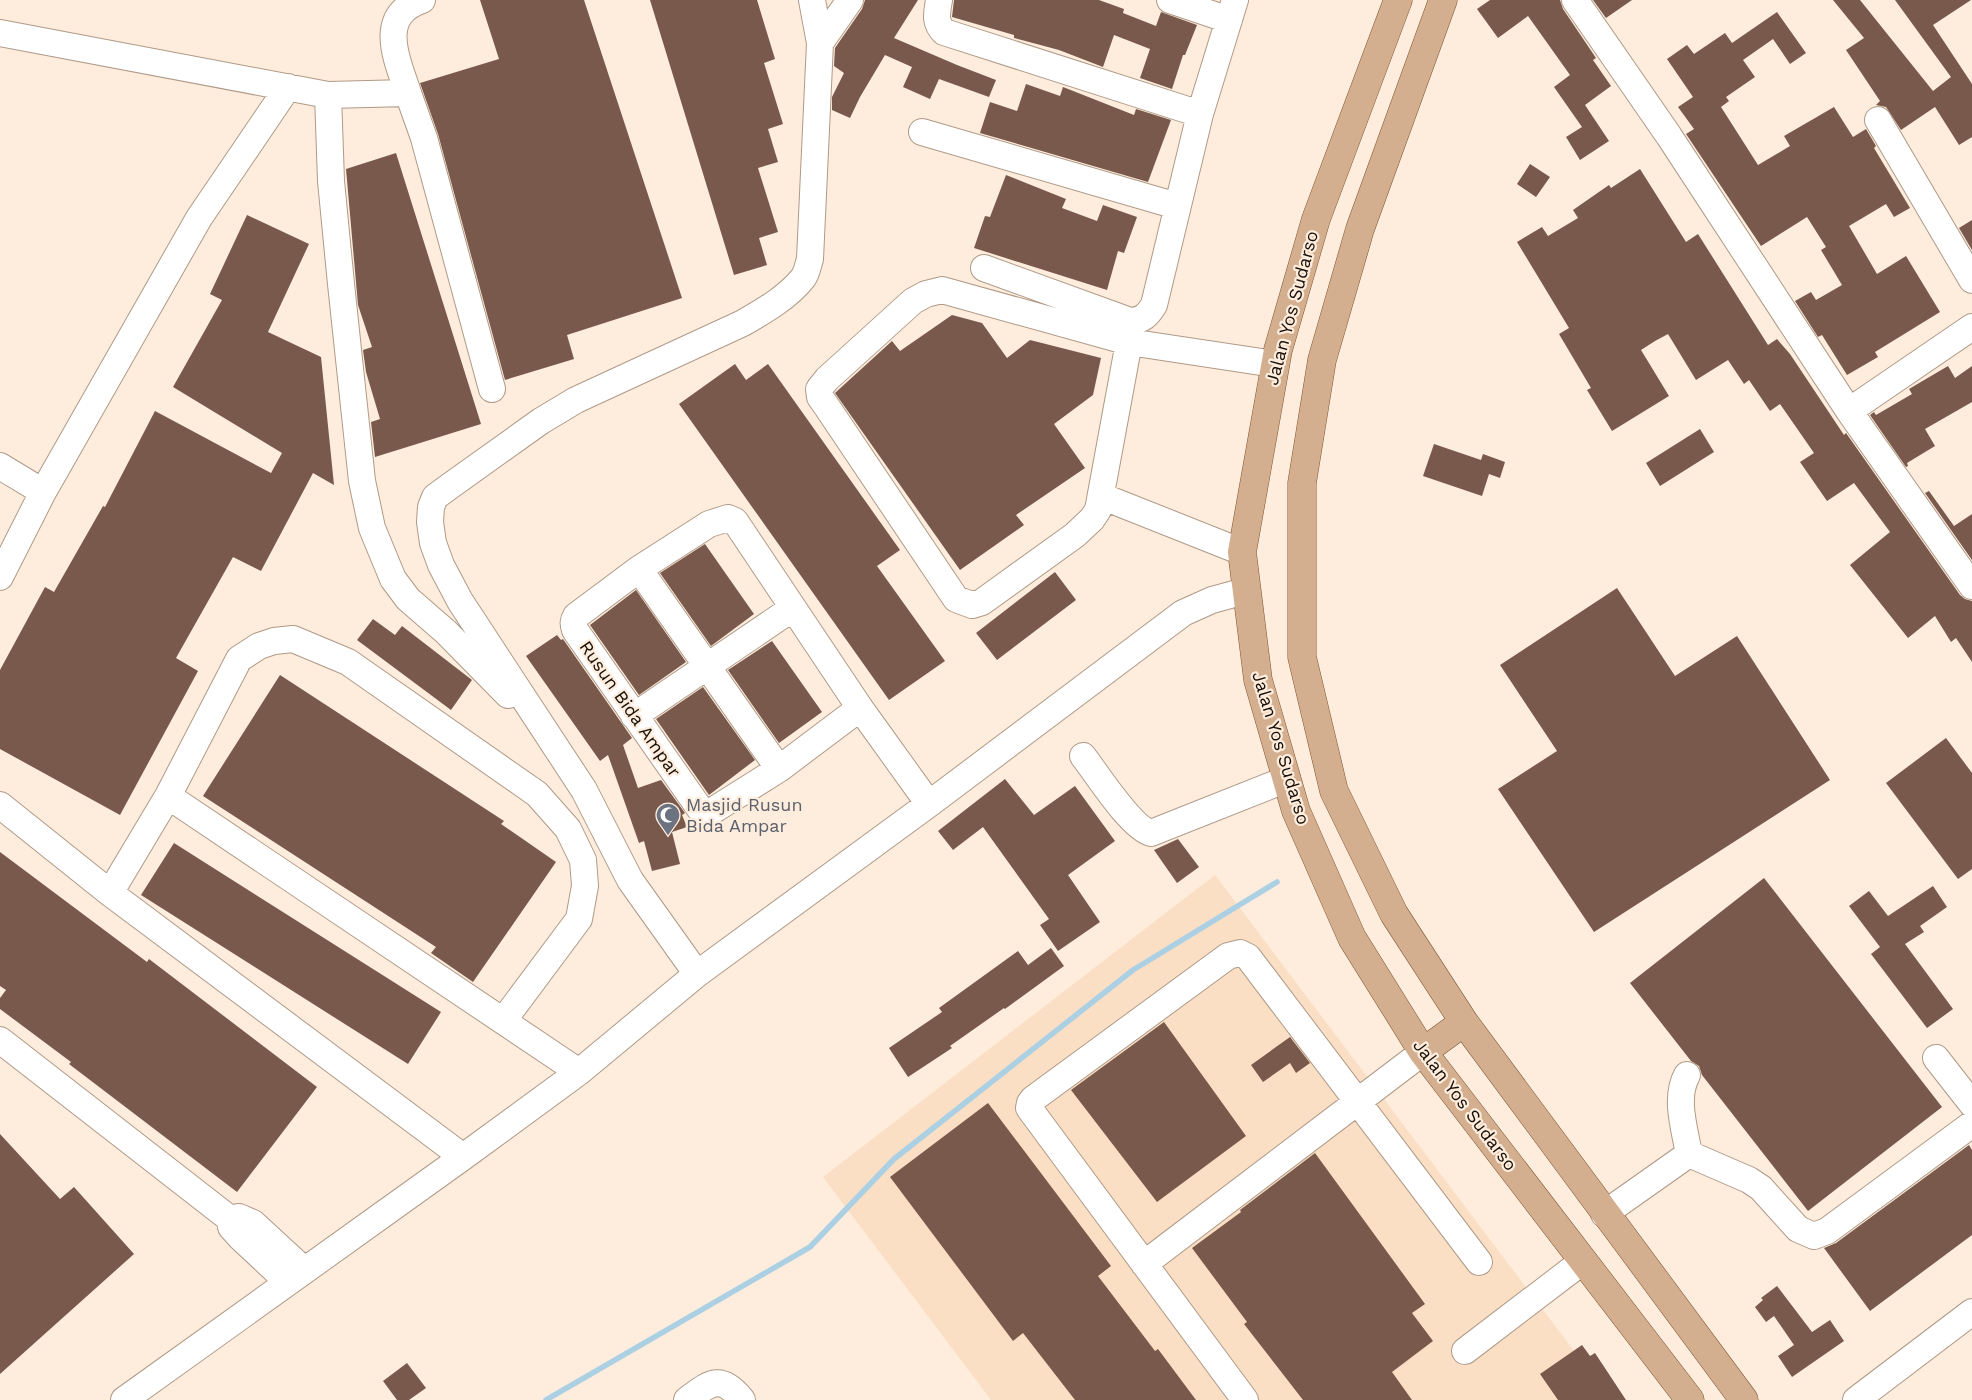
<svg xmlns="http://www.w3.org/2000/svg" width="1972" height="1400" font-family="'Work Sans',sans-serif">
	<rect width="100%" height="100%" fill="#feecdc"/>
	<!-- built -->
	<path fill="#fadfc5" d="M1215,875L1611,1400H991L823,1177Z"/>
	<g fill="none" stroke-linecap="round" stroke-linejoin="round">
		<!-- stream -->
		<path stroke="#abd0e4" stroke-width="5.5" d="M546,1400L810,1247L894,1159L1133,970L1277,882"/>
	</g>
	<!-- building -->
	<path fill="#79594b" d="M480,0H584L682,298L567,335L574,359L505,380L438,134L420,83L499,59Z
		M650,0H757L775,59L764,63L783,124L768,129L778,162L758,168L778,232L759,238L767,265L734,275Z
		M865,0H918L894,38L957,65L996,80L989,97L939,79L930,99L903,87L912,67L885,55L860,97L850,118L832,110V97L844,73L834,66L835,48L862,9Z
		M954,0H1099L1124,9L1123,13L1156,26L1161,12L1197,25L1185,55H1183L1172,89L1140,78L1150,49L1114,35L1103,67L1059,50L1014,38V35L952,17Z
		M1490,0H1560L1563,9L1596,58L1593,60L1611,86L1585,105L1609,141L1580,160L1566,137L1582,127L1554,87L1570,75L1528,16L1498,38L1477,9Z
		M1593,0H1632L1606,18Z
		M1833,0H1860L1933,91L1951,77L1895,0H1971L1933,25L1972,84V137L1959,145L1935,107L1901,130L1886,107L1876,105L1880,101L1846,50L1864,38Z
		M1777,12L1806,53L1790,64L1773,39L1743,60L1755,77L1726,97L1729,101L1721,107L1758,165L1790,146L1784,136L1834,107L1853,137L1866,129L1876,146L1874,148L1910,208L1894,217L1886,204L1849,226L1877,274L1906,256L1940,312L1875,352L1878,357L1847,375L1822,335L1818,337L1795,301L1811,292L1816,300L1842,285L1821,250L1826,247L1807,217L1761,246L1686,134L1694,129L1678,107L1693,97L1667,59L1687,45L1694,54L1725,33L1732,43Z
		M1026,84L1060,96L1063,87L1134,115L1136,109L1171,120L1148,182L980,133L990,102L1017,111Z
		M396,153L481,424L375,457L371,422L380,419L366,372L363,350L372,347L358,305L346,169Z
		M1530,164L1550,177L1536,197L1517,184Z
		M1640,169L1686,242L1698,234L1768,345L1777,339L1790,354L1844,435L1846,433L1960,595L1965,599L1972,601V662L1956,638L1951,642L1935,616L1908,638L1850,565L1890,532L1854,483L1827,501L1800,462L1814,453L1780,404L1770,411L1749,380L1744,384L1728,360L1696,380L1668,334L1655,341L1641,350L1669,396L1612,431L1587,390L1591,388L1559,334L1569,328L1517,242L1542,227L1548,236L1578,218L1573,210L1609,185L1611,188Z
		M1006,175L1066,199L1062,208L1097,221L1103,205L1137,217L1124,253L1118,251L1107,290L974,248L985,216L990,217Z
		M247,215L309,244L268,332L321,357L334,485L313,473L261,571L233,557L176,658L198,671L120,815L0,749V670L45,587L54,592L103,506L105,507L155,411L271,473L282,453L173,387L222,300L210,294Z
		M1972,220V250L1959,228Z
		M952,315L982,323L1007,358L1030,340L1101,358L1093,395L1054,424L1085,468L1016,515L1024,525L960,570L835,393L892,341L900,351Z
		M735,364L746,380L768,364L900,550L877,566L945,661L889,700L679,404Z
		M1948,366L1955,378L1972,366V402L1925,429L1935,446L1907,463L1908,466L1906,467L1870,415L1874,412L1876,415L1912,394L1909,389Z
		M1700,429L1714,452L1660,486L1646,463Z
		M1434,444L1481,460L1483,454L1505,462L1500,478L1489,474L1482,496L1423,476Z
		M1929,491L1954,526L1972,514V560L1925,493Z
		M705,544L754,614L711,646L660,573Z
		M1055,572L1076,600L997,660L976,633Z
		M1617,588L1675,676L1737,636L1830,780L1594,932L1498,789L1557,751L1500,665Z
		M636,590L686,662L639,695L590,625Z
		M373,619L395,635L402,626L472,680L451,710L357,640Z
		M557,635L561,640L563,639L632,738L623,745L638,788L661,780L685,813L682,815L687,827L672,832L680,864L652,871L644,841L639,843L608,755L600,761L526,656Z
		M772,641L822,712L779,743L728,670Z
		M280,675L504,821L501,824L556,862L473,982L431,953L436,947L203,796Z
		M703,687L755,760L709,795L656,719Z
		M1946,738L1972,773V869L1958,879L1886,783Z
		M1005,779L1034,815L1075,786L1115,841L1068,875L1100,922L1058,951L1040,925L1049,919L983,827L953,850L938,831Z
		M1178,839L1199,867L1177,883L1154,850Z
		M174,843L441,1012L408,1064L141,895Z
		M0,852L147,962L149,959L317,1087L237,1192L69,1064L71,1062L0,1009V998L6,990L0,986Z
		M1764,878L1942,1107L1808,1211L1702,1075L1699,1066L1691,1061L1630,983Z
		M1933,886L1947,907L1920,926L1924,932L1905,944L1953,1009L1927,1028L1871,954L1880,947L1849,906L1869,891L1888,916Z
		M1051,948L1064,966L1005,1009L1004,1008L950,1046L952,1048L908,1077L889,1048L942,1012L939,1008L1018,951L1028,965Z
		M1164,1022L1246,1136L1157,1202L1071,1090Z
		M1290,1037L1310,1063L1296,1073L1290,1063L1263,1082L1251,1065Z
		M988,1103L1111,1266L1098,1276L1155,1351L1158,1349L1196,1400H1075L1023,1333L1013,1341L890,1177Z
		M0,1134L60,1199L74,1187L134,1254L0,1374Z
		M1969,1145L1972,1150V1235L1870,1311L1824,1248L1836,1243Z
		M1315,1153L1425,1304L1412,1313L1433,1341L1392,1372L1412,1400H1303L1244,1324L1247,1322L1192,1248L1241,1212L1240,1210Z
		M1777,1286L1812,1332L1830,1320L1844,1341L1792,1377L1778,1356L1794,1345L1774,1316L1766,1322L1755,1307L1763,1300L1761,1298Z
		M1582,1345L1590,1356L1595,1353L1626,1400H1558L1540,1374Z
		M407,1363L426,1388L409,1400H397L383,1381Z"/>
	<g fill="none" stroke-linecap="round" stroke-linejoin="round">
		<defs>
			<path id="minor" d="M939,0C937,13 934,22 944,32L1200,114
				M1170,0L1229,20
				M1575,0L1669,136L1849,411L1972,586
				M0,33L328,95L408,93L424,138L492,389
				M820,43L850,0
				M408,93C397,59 376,16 422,0
				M328,95L331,181L341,284L362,481L372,528L393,579L408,599L446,632L508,695
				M1878,120L1972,280
				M922,132L1177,206
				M984,268L1130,321C1143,320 1147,316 1154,305L1200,114L1235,0
				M942,290L1129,342L1098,510L1092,519L1075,535L982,602L972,605L956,599L827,407L820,397L819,389L827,379L913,301L926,294Z
				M1129,342L1275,364
				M1849,411L1972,327
				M0,466L43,492L199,218L288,87
				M1101,496L1242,552
				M639,569L779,769
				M0,577L43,492
				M860,708L779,769L717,808L710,812L700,809L575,630C573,624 573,621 576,616L639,569L709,524L728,518L735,521L860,708L929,804
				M634,716L793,608
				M1083,756C1097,774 1131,828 1151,833L1287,779
				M168,796L579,1072
				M0,805L110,893L463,1157
				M110,893L168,796L239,659L259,646L274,641L293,639L348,662L537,794L568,829L583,860L585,886L579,919L503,1021
				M697,974L630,880L584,790L460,601L441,565L433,543L430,522L431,507L435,497L450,486L541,421L576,400L743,323C764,311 788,297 803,278C807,273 808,265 810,259L820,43L812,0
				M0,1040L230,1219L231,1227L241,1238L288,1282
				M1936,1058L1972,1104
				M1689,1154L1749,1180L1761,1188L1798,1229L1814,1236L1827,1231L1972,1124
				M1604,1214L1689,1154C1685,1130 1674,1098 1687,1075
				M230,1219L239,1217L253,1223L304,1270
				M1144,1264L1423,1052
				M1465,1351L1583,1261
				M124,1400L463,1157L579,1072L697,974L929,804L1183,613L1212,600L1245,591
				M687,1400C709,1384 720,1372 742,1400
				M1245,1400L1029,1108L1030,1103L1033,1099L1228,956L1240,953L1248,957L1479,1262
				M1856,1400L1972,1312"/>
			<path id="major" d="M1398,0L1316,219L1278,350L1242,552L1258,680L1296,811L1352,938L1423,1052L1690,1400
				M1443,0L1360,229L1322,360L1302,483V657L1334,791L1394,914L1464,1022L1744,1400
				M1423,1052L1464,1022"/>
		</defs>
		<!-- minor casing -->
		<use href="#minor" stroke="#af9a87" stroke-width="28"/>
		<!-- major casing -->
		<use href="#major" stroke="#7e5430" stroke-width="29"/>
		<!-- minor -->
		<use href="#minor" stroke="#fff" stroke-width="26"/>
		<!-- major -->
		<use href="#major" stroke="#d3ae8f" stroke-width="28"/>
	</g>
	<!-- icons -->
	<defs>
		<symbol id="mosque-pin" viewBox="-11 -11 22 30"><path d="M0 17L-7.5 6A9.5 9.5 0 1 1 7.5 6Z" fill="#6b7280" stroke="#feecdc"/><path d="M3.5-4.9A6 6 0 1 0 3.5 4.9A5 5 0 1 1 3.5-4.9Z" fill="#fff"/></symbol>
	</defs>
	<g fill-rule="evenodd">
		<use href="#mosque-pin" x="654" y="801" width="28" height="38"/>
	</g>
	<g text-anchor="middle" stroke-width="4.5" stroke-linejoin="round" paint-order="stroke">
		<!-- street labels -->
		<g font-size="18" fill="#171009" stroke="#feecdc">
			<text transform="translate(1292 308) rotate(-75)" y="6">Jalan Yos Sudarso</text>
			<text transform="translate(630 709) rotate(55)" y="6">Rusun Bida Ampar</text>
			<text transform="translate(1281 748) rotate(73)" y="6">Jalan Yos Sudarso</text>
			<text transform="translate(1465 1105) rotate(53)" y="6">Jalan Yos Sudarso</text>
		</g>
		<!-- worship labels -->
		<g font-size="18" fill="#5b616d" stroke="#feecdc" text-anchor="start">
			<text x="686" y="811">Masjid Rusun<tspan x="686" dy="21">Bida Ampar</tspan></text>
		</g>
	</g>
</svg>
